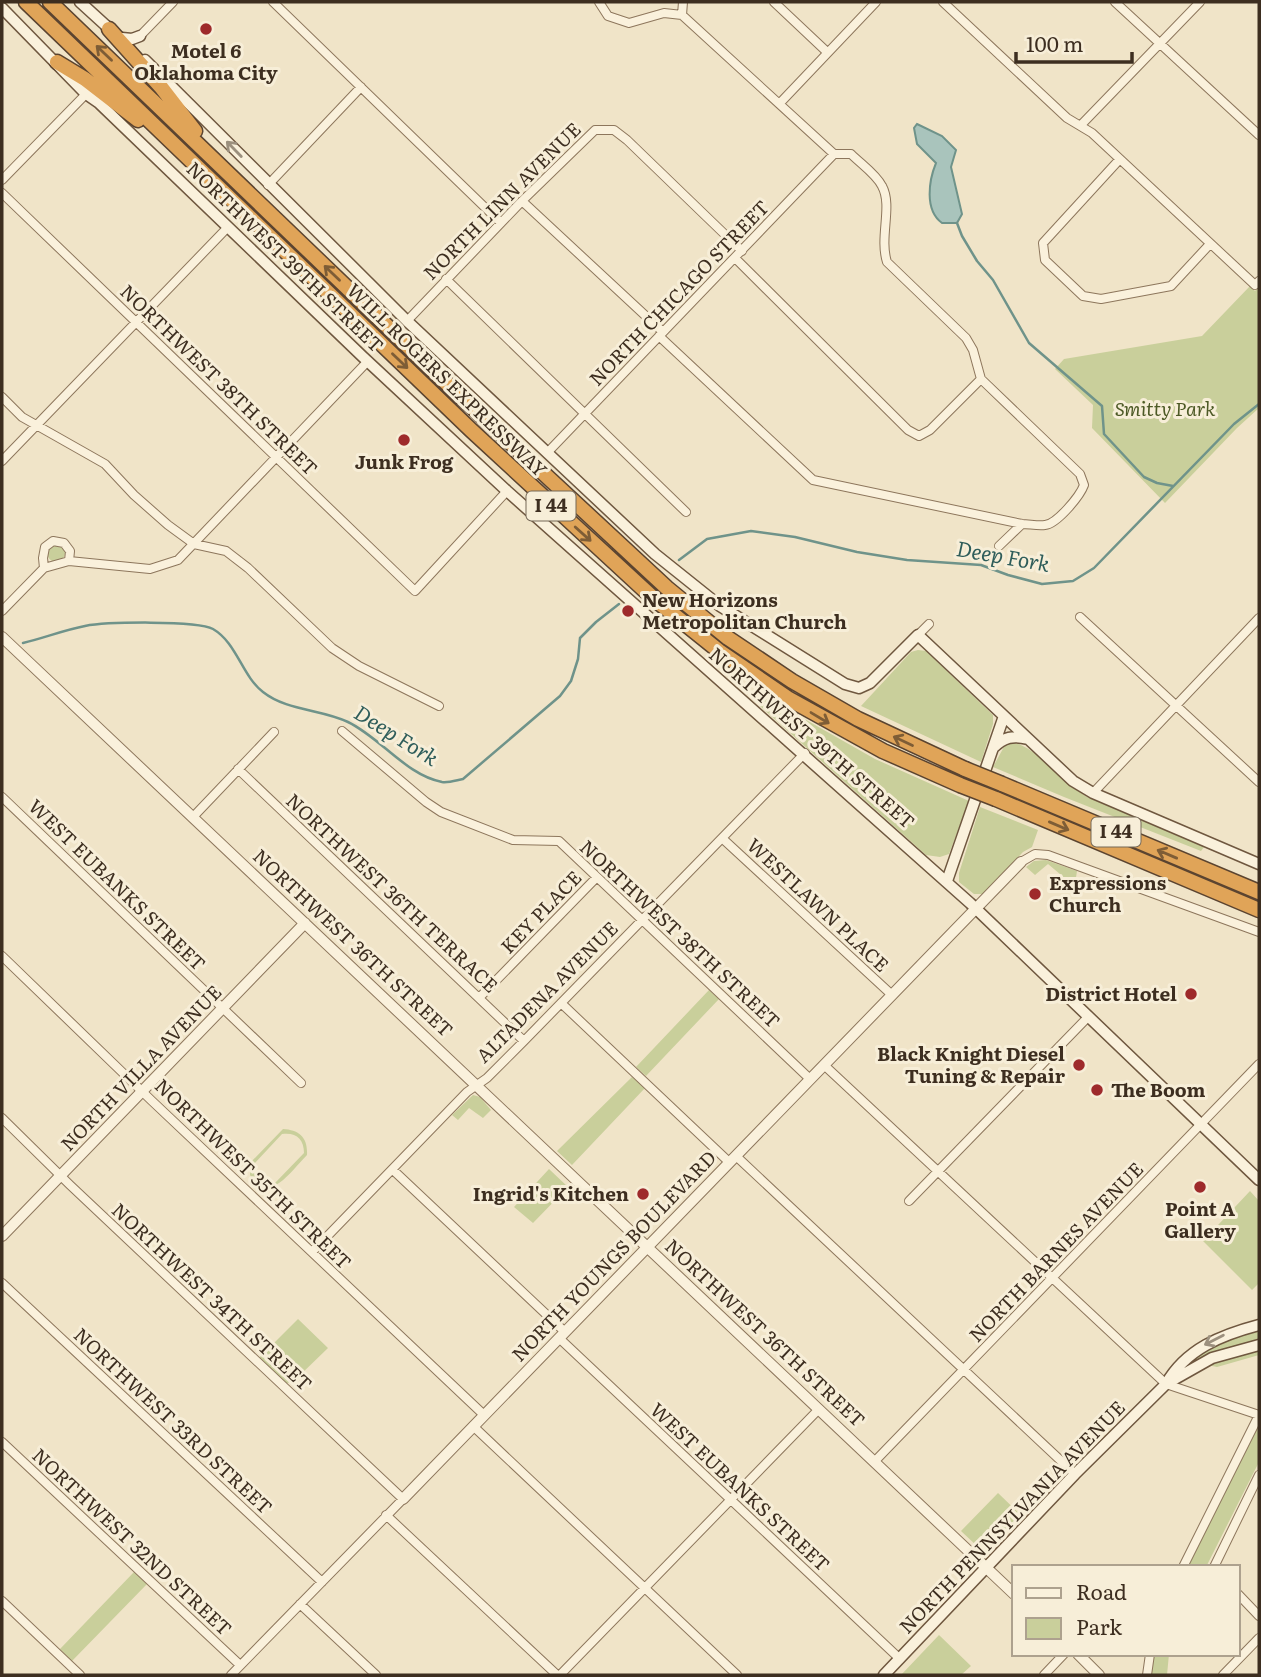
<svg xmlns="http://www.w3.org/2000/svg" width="1261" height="1677" font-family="Literata,serif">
	<rect width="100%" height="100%" fill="#f0e4c8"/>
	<!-- green -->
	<path fill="#c9cf9b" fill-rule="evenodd" d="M1250,286L1255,291L1259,287V408L1237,428L1165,503L1092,428L1093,405L1055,369L1064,359L1202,336Z
		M47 553a9 9 0 1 1 18 0a9 9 0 1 1-18 0Z
		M918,650L926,651L993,715V724L981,762L861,706L911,652Z
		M764,696L875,759L969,801L949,854L940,857L926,855L760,706Z
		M1015,743C1038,749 1065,783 1087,797L1204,847L1201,851L1064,797L993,767L1005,745Z
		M980,807L1038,830L1032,847L1023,852L983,894H974L959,882V873Z
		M1046,860L1077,871L1075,884L1073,885L1048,864L1035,875L1026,867L1034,861Z
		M709,990L719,999L646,1076L636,1067Z
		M632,1077L645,1088L572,1165L557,1151Z
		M473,1095L480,1097L491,1110L483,1118L469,1108L458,1120L452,1115Z
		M283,1129C299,1130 308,1137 307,1155C292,1170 268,1207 250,1175V1163ZM282,1134C296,1132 304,1139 304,1153L275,1183H261L254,1173V1164Z
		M549,1169L568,1187L533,1223L514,1207Z
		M1250,1191L1259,1201V1283L1252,1290L1203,1241Z
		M298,1319L328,1348L295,1380L285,1384L258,1359Z
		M1259,1330V1341L1208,1355L1181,1371C1196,1346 1233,1338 1259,1330Z
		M1259,1349V1355L1217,1367L1212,1366V1363Z
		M1259,1422V1462L1206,1567H1188Z
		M998,1493L1021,1515L990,1548L978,1547L961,1531Z
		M134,1572L147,1584L72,1661L60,1649Z
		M939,1635L971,1666L961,1675H901Z
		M1154,1654H1169L1167,1675H1151Z"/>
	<!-- water -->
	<path fill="#a9c4bc" stroke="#6f938a" stroke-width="2" d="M917,124L942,136L956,150L951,167L962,214L957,223H942C924,210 929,180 936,163L917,144L914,128Z"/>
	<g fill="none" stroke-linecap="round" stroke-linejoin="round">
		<!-- stream -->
		<path stroke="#6f938a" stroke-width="2.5" d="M957,223L962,236L977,261L993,280L1029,343L1102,406L1104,434L1144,477L1157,483L1173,486
			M679,560L707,539L751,531L795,537L857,552L907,560L981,565L1008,575L1042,584L1073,581L1094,568L1234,424L1259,404
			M23,643C44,638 64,630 85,626C105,622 197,620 213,629C237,643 242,676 263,692C287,711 321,709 348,722C381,738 406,775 442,782C449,783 457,780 463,779L560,696L571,681L578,659L580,638L596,622L619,604"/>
		<defs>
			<path id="minor" d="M273,2L501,223
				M599,2L608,16L629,23L664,13L682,15L834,154H851C861,164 876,174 882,186C893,206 879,237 887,262L966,338L973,350L981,379L1080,474L1084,485C1080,496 1057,524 1045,525C1038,526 1029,524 1022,524L813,480L659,336
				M774,2L827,52
				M943,2L1067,118L1092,133L1255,285L1259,281
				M1115,2L1259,135
				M682,15L683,2
				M140,36L173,2
				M780,103L876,2
				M1081,125L1200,2
				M1119,160L1043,243L1045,260L1083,296L1101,299L1171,286L1210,244
				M2,180L86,94
				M268,185L361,87
				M2,193L415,591L507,491
				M522,201L663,332
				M735,258L908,430L919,436L930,430L981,379
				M446,279L686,512
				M407,321L522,201L595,130H614L627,140L742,251
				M2,397L22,417L105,464L134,495L168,525L194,544L226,551L248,568L332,648L359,666L439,706
				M547,453L834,154
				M2,461L228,227
				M999,546L1022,524
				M44,568L43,558L45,547L53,541L64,543L70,551L69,561
				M2,611L44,568L69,561L150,569L178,560L368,361
				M1080,617L1259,782
				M918,635L929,624
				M342,731L426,802L441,812L513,840L559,841L810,1079
				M238,769L524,1041
				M1093,793L1259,618
				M2,797L301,1083
				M193,817L274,732
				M723,839L892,995
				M1021,862L1035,854L1048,855L1259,932
				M2,956L152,1101L484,1415
				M479,998L596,878
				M561,1003L729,1162
				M824,1065L1166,1384L1259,1415
				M2,1118L70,1185L403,1499L231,1675
				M736,1156L1075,1474
				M393,1170L565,1332
				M909,1201L1089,1016
				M312,1252L467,1092L487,1078L524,1041L805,753
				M2,1283L322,1582
				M559,1338L900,1659
				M473,1426L737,1675
				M2,1442L240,1665
				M875,1461L1259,1064
				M386,1515L557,1675
				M1183,1567L1259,1415
				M1214,1567L1259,1475
				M1238,1594L1259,1616
				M2,1601L80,1675
				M300,1604L376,1675
				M560,1675L819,1409
				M1044,1675L1064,1654
				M1147,1675L1150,1654
				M1223,1675L1259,1638"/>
			<path id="tertiary" d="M2,637L1014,1594
				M2,1236L305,923
				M403,1499L1021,862
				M1078,1654L1099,1675"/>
			<path id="secondary" d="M80,2L114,33
				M2,8L86,94L99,103L363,357L507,491L970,903L1259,1180
				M122,38L132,39L140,36
				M145,60L407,321L655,554L720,606L845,684L859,688L870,683L918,635L1073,781L1093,793L1259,864
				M993,748C1004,737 1013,735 1028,739
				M947,881L1004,716
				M1166,1384L1212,1358L1259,1345
				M884,1675L1075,1474L1166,1384C1186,1349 1221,1335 1259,1325"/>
			<path id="motorway" d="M26,2L471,430L653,598L719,651L789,699L883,751L960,785
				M50,2L441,378L667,588L728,638L792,681L858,719L965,769
				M109,29L161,87L195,131
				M57,62L85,79L138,120
				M1002,784L1259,892
				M996,799L1259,910"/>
		</defs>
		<!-- minor casing -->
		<use href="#minor" stroke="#8d765c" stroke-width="10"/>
		<!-- tertiary casing -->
		<use href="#tertiary" stroke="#8d765c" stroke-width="12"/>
		<!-- secondary casing -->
		<use href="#secondary" stroke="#6f573f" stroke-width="13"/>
		<!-- motorway casing -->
		<use href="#motorway" stroke="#5b4430" stroke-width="17"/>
		<!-- minor -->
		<use href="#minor" stroke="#faf1dc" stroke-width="8"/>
		<!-- tertiary -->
		<use href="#tertiary" stroke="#faf1dc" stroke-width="10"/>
		<!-- secondary -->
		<use href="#secondary" stroke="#faf1dc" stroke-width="10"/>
		<!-- motorway -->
		<use href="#motorway" stroke="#e0a458" stroke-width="14"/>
		<defs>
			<path id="motorway-bridge" d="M965,769L1002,784
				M960,785L996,799"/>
		</defs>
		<!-- motorway-bridge casing -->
		<use href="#motorway-bridge" stroke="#5b4430" stroke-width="17" stroke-linecap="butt"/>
		<!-- motorway-bridge -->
		<use href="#motorway-bridge" stroke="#e0a458" stroke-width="14"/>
	</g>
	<!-- one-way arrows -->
	<defs><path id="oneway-shaft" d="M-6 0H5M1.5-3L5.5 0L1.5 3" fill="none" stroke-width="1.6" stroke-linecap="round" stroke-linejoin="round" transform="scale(1.75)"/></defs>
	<g stroke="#7e5d36">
		<use href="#oneway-shaft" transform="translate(104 53) rotate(-136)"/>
		<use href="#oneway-shaft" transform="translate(332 273) rotate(-136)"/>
		<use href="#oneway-shaft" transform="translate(400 361) rotate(44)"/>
		<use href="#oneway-shaft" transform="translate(583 534) rotate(42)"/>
		<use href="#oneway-shaft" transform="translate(820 718) rotate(31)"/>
		<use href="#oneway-shaft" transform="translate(903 741) rotate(-155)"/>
		<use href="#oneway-shaft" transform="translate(1059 826) rotate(23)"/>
		<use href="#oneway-shaft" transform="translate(1167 854) rotate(-157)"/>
	</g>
	<g stroke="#9c907e">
		<use href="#oneway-shaft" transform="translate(234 149) rotate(-134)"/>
		<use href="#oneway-shaft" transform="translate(1214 1340) rotate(153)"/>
	</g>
	<!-- markers -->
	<g fill="#9e2a2b" stroke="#f7eed8" stroke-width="2.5">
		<circle cx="206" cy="29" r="7"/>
		<circle cx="404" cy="440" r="7"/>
		<circle cx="628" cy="611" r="7"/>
		<circle cx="1035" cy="894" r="7"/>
		<circle cx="1191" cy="994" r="7"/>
		<circle cx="1079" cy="1065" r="7"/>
		<circle cx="1097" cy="1090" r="7"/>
		<circle cx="1200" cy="1187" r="7"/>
		<circle cx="643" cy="1194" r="7"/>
	</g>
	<g text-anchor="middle" stroke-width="6" stroke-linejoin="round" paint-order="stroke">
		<!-- shield labels -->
		<g fill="#f7eed8" stroke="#756857" stroke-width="2">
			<rect x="526.5" y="491.5" width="49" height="29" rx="5"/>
			<rect x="1091.5" y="817.5" width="49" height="29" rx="5"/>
		</g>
		<g font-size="18" font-weight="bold" fill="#3d2e20">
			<text x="551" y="512">I 44</text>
			<text x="1116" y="838">I 44</text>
		</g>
		<!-- poi labels -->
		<g font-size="19" font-weight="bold" fill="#3d2e20" stroke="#f7eed8">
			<text x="206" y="58">Motel 6<tspan x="206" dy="22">Oklahoma City</tspan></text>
			<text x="404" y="469">Junk Frog</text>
			<text x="642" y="607" text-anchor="start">New Horizons<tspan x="642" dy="22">Metropolitan Church</tspan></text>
			<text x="1049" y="890" text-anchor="start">Expressions<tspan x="1049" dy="22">Church</tspan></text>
			<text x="1177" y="1001" text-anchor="end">District Hotel</text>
			<text x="1065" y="1061" text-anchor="end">Black Knight Diesel<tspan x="1065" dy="22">Tuning &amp; Repair</tspan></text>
			<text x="1111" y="1097" text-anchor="start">The Boom</text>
			<text x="629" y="1201" text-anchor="end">Ingrid's Kitchen</text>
			<text x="1200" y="1216">Point A<tspan x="1200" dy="22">Gallery</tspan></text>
		</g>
		<!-- street labels -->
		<g font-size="19" fill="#3d2e20" stroke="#f7eed8">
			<text transform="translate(502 201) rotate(-45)" y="7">NORTH LINN AVENUE</text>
			<text transform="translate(285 257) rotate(44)" y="7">NORTHWEST 39TH STREET</text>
			<text transform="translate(679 293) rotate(-46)" y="7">NORTH CHICAGO STREET</text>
			<text transform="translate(219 380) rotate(44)" y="7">NORTHWEST 38TH STREET</text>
			<text transform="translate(447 380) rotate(44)" y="7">WILL ROGERS EXPRESSWAY</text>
			<text transform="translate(812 738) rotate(41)" y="7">NORTHWEST 39TH STREET</text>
			<text transform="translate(117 885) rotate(44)" y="7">WEST EUBANKS STREET</text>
			<text transform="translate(392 893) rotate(43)" y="7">NORTHWEST 36TH TERRACE</text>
			<text transform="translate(818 905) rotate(43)" y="7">WESTLAWN PLACE</text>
			<text transform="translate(541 912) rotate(-46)" y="7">KEY PLACE</text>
			<text transform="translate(680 934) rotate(43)" y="7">NORTHWEST 38TH STREET</text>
			<text transform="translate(353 943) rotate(43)" y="7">NORTHWEST 36TH STREET</text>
			<text transform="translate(547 992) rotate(-45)" y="7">ALTADENA AVENUE</text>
			<text transform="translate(141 1068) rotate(-46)" y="7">NORTH VILLA AVENUE</text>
			<text transform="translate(253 1174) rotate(44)" y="7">NORTHWEST 35TH STREET</text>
			<text transform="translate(1056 1252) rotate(-46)" y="7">NORTH BARNES AVENUE</text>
			<text transform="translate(614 1256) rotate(-46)" y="7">NORTH YOUNGS BOULEVARD</text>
			<text transform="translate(212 1297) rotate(43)" y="7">NORTHWEST 34TH STREET</text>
			<text transform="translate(765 1333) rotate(43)" y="7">NORTHWEST 36TH STREET</text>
			<text transform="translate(173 1421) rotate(43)" y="7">NORTHWEST 33RD STREET</text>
			<text transform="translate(740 1487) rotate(43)" y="7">WEST EUBANKS STREET</text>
			<text transform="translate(1012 1517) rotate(-46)" y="7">NORTH PENNSYLVANIA AVENUE</text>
			<text transform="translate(132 1542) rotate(43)" y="7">NORTHWEST 32ND STREET</text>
		</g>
		<!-- park labels -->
		<g font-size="19" font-style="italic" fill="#4d5a26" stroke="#f7eed8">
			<text x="1165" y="416">Smitty Park</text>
		</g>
		<!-- water labels -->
		<g font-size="21" font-style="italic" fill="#2f5d5a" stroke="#f7eed8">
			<text transform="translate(1003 557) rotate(10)" y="7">Deep Fork</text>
			<text transform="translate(396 736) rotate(32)" y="7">Deep Fork</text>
		</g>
	</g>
	<!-- border -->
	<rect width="1261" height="1677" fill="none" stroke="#3d2e20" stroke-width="7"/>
	<!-- legend -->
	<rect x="1012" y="1565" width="228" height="91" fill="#f7eed8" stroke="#ada18e" stroke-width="2"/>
	<rect x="1026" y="1588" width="35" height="10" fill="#faf1dc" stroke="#ada18e" stroke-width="2"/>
	<text x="1076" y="1600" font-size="21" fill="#3d2e20">Road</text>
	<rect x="1026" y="1618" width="35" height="21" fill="#c9cf9b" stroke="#ada18e" stroke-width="2"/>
	<text x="1076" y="1635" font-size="21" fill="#3d2e20">Park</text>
	<!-- scale -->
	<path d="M1016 52v10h116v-10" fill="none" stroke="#3d2e20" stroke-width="3.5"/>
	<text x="1026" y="52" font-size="21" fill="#3d2e20" stroke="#f7eed8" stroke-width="5" paint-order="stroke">100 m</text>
</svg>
